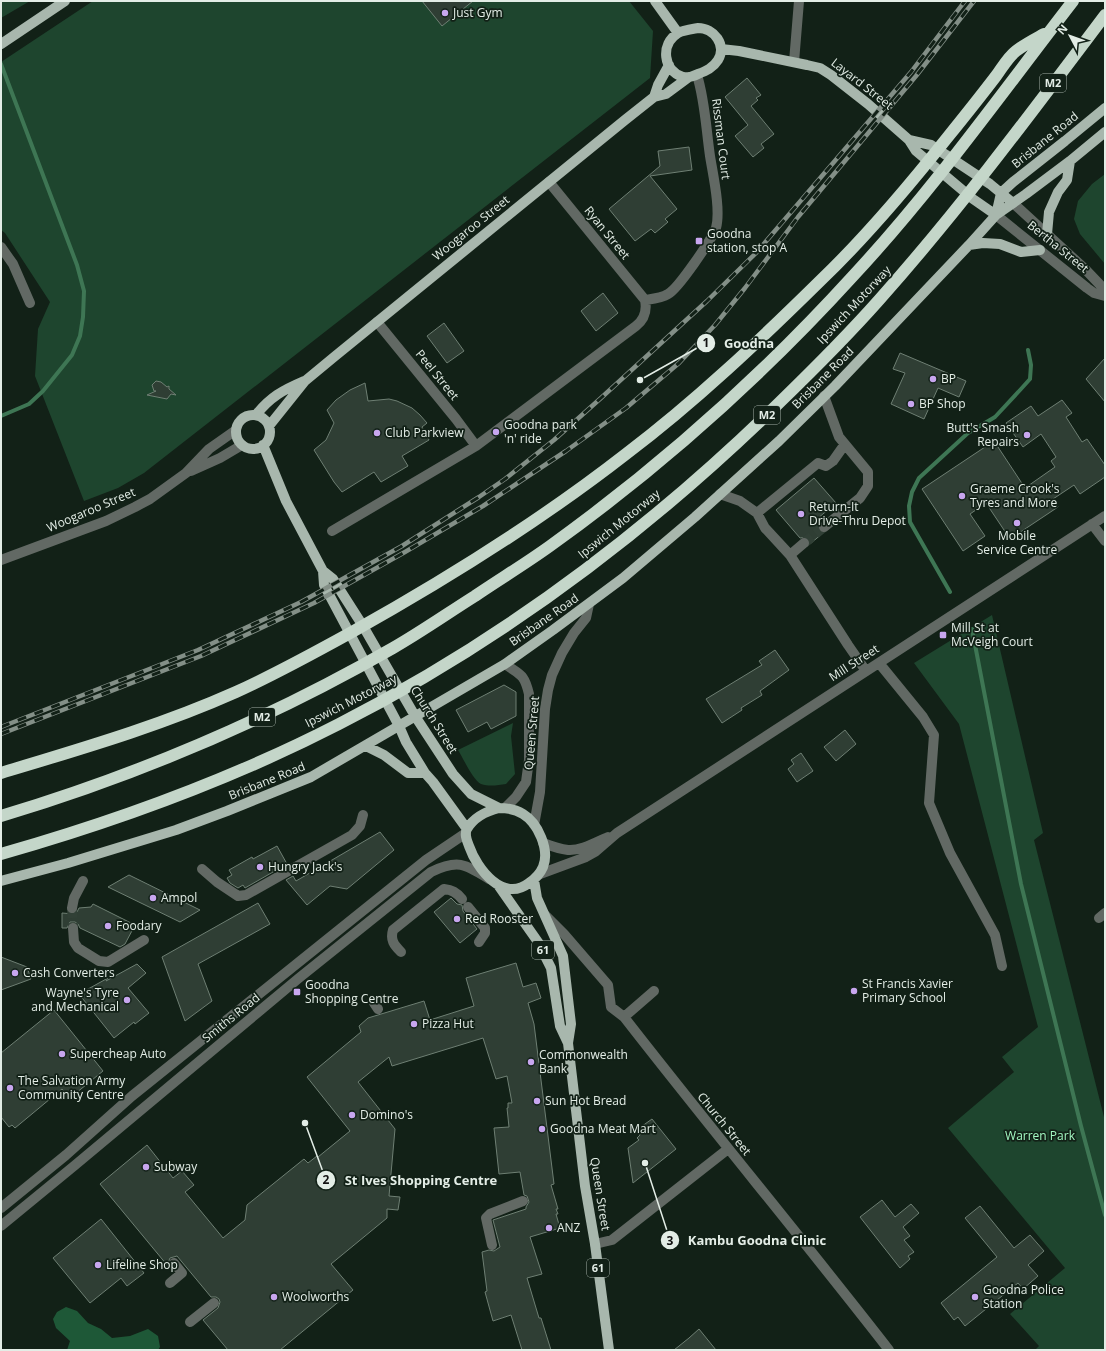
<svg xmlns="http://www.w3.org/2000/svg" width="1106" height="1351" font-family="'Open Sans',sans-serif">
	<rect width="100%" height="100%" fill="#122117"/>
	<!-- green -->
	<path fill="#1e452e" d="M1,1H30L1,18Z
		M93,1H629L653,31L650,78L144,473L118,488L84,501L35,376L38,329L50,302L5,233L1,230V62Z
		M1105,174V264L1080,234L1074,219L1078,201L1092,184Z
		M992,615L1043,833L1034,840L1105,1121V1350H1035L1039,1346L1010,1314L1065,1268L948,1128L1014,1072L1002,1057L1038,1027L959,724L914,663Z
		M513,723L511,736L515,774L506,784C498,785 490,787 481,784C473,780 463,758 458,750Z"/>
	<!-- forest -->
	<path fill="#1e5837" d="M66,1307L77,1311L88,1323L101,1329L112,1338L130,1336L148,1329L158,1336L160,1347L158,1350H67L70,1341L56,1328L53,1319L57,1312Z"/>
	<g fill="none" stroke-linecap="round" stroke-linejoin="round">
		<!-- stream -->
		<path stroke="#3e7654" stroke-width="4" d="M1,64L77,265L84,291L83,317L80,336L72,355L43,391L29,404L1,416
			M950,592L910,522L909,506L912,492L919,478L968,433L995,417L1021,389L1030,379L1031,365L1028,350
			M972,629L1021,884L1081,1126L1105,1215"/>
	</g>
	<!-- building -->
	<path fill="#2f3e34" stroke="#6e7f73" d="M422,1H473L442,26Z
		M747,78L761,95L756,98L758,100L751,106L774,134L761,144L764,148L753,157L735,136L748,125L725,97Z
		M689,147L692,170L650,176L677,209L665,219L668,222L655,233L651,229L635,241L609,209L660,166L658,151Z
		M603,293L618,313L596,331L581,311Z
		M444,323L464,351L447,363L427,336Z
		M900,353L966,381L959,397L938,388L924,419L891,404L905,373L893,369Z
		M1105,358V402L1086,379Z
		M156,381L161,382L167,387L169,386V389L176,395L171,394L167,399L147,395L156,391H154L152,385Z
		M365,383L368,401L389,399L397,401L412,408L420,415L427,423L422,427L429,440L402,456L408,466L381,482L374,472L342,492L334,482L314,450L326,440L334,423L327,410L336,400L350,390Z
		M1062,400L1072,413L1066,417L1082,442L1087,439L1105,465V477L1080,494L1074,485L1053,499L1058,507L1010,539L986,503L970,514L985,536L963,551L922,489L994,441L1025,488L1055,467L1051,461L1056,457L1041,434L1023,447L1006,423L1031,406L1038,416Z
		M814,478L836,503L817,519L820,522L818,528L819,531L823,533L810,544L809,539L807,537L800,538L776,510Z
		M775,650L789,670L760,691L762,695L741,708L742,710L722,723L706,699L762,665L759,661Z
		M504,685L516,692V716L491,729L487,722L468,732L456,710Z
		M845,730L856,744L836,761L824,747Z
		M801,753L813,771L797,782L788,769L794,764L791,760Z
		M380,832L394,850L347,889L330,886L307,905L286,880L293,876L296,881Z
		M277,846L287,864L245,888L243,885L238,888L230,883L227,878L232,875L229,870L252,857L253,859Z
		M129,875L200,910L180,922L108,887Z
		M451,898L457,904L462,905L463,911L477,929L460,943L434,912Z
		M258,903L270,924L198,964L212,1001L185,1021L162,957Z
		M93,904L135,925L125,944L120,947L80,928L78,924L75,922H70L67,928H62V913L74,914L77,912L79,908L91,907Z
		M1,957L27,967L31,979L1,990Z
		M516,963L523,987L536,983L541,998L528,1003L534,1024L554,1184L551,1185L558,1209H556L558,1214H556L560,1228L530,1237L542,1274L527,1278L539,1318H541L551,1350H522L511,1315L493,1321L485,1292L487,1291L482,1252L489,1250L494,1251L500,1247L493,1220L526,1209V1207L529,1202L527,1196L524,1195L520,1172L499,1174L494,1128L509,1127L507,1108H508V1103H512L507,1076L496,1079L483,1038L392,1066L389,1057L358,1082L395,1129L389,1196L400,1197L398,1210L387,1209V1218L331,1264L353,1290L280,1350H228L203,1320L218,1308L220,1302L219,1299L216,1297H211L177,1256L170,1258L167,1265L100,1184L147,1145L173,1178L182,1171L194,1185L185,1192L223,1238L245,1220L247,1205L304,1159L308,1163L317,1156L318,1157L350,1131L307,1077L361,1032L359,1026L368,1018L424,1001L430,1020L474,1006L466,978Z
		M137,964L146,973L128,988L149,1013L135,1024L134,1022L114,1038L79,994L108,978L106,981Z
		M54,1010L103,1071L70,1098L62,1089L15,1128L12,1125L9,1127L1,1117V1053Z
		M652,1119L676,1149L633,1183L628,1148L639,1140L637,1138L640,1135L638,1129Z
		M882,1200L895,1217L911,1204L919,1213L903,1227L910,1236L904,1240L914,1252L908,1256L910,1259L900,1268L860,1217Z
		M980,1206L1014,1248L1030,1235L1044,1251L1028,1265L1038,1276L1023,1289L1018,1283L965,1326L958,1317L954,1320L941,1303L997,1257L965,1218Z
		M101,1219L144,1273L127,1286L121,1278L90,1303L53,1258Z
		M699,1329L716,1350H674L689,1338Z"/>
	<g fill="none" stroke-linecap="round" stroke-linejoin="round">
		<!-- minor-tunnel -->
		<path stroke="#314036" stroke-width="10" stroke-dasharray="10 5" stroke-linecap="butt" d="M804,543L824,527
			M72,908L73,928"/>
		<!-- minor -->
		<path stroke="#626964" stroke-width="10" d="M794,62L799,1
			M1013,203L1085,269L1105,290
			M996,215L1087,288L1094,293L1105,296
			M1,247L13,264L30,303
			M645,300C652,299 662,298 668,294C678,289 712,239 716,228C721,210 713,175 710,156C706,128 705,101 697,75
			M377,322L456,419L476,446
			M845,444L833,461L826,466L818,463L757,513L765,528L790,555L848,645L866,671
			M191,471L220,458L242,445
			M720,494L740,501L757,513
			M1092,524L1105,541
			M824,527L860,498L868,486V472L839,437L824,396
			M332,531L476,446L636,326C645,319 647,310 645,300L549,182
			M790,555L804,543
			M1,560L106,521L135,507L150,499L186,473L209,449L236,430
			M879,663L923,717L934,735L929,803L950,853L995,935L1002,966
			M505,664C520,675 524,673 529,694V760L526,782L516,797L505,808
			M534,825L540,792L545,709L548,690L552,675L562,653L574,633L586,618L589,604
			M543,843C551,846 560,849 568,850C581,851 596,842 608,837
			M202,869L217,882L238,896L246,895L352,835L360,826L363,815
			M540,874L586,857L595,852L617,833L1105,516
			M468,907L485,928V933L479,942
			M72,908L74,898L83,881
			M545,915L564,934L608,985L611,1007L624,1017C711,1129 802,1238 889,1350
			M1099,918L1105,913
			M73,928L74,942L78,948L99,961L108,962L144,940
			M401,952C394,945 390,940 393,930L444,889C452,890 456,892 462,899
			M374,1003L378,1009
			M624,1017L654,991
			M1,1208L66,1155L132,1096L426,860L466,833
			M1,1226L74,1166L299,978L431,872C458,859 465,864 489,879
			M595,1244L612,1240L728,1149
			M492,1245L486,1218L490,1214L523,1201
			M170,1283L182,1273L174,1263
			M190,1322L214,1303"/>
		<!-- major -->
		<path stroke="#a8b7ad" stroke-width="10" d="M655,1L678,33
			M698,28C714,28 727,45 718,60C713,68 706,71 698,74C694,76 688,78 683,77C663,71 660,44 678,33C683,30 692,29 698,28Z
			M1,44L65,1
			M721,49L739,51L807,65L820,68L831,75L868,104L909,140L916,151L973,199L996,215
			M654,97L658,85L669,65
			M909,140L931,145L990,184L1013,203
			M996,215L1001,193L1013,182L1065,141L1105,108
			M1047,234L1049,212L1058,192L1067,180L1070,161
			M969,245L983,243L1000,244L1021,252L1040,250
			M256,415C270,397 283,390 304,381
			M236 432a17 17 0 1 1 34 0a17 17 0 1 1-34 0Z
			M269,426L305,381L334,357L625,120L654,97L666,94L689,77
			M263,445L286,501L323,571L324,585L399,726L406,742L425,773L433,782L467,829
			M323,571L333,579L363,626L415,716L453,774L471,794L499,808
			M366,746L384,755L408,773H425
			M499,808C508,808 515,809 523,814C538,823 550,850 543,867C540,874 535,879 529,883C503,903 477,869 469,846C467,841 464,834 467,829C474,817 487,811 499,808Z
			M534,880L537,898L563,956L571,1024L568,1043L585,1186L595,1244L609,1350
			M1,881L68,863L176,830L227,811L311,777L505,664L553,630L623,578L695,517L779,441L835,386L969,245L996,215L1026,194L1070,161L1105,132
			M498,885L538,942L551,968L560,1026L568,1043"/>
		<!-- highway -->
		<path stroke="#c4d6c9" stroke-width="12" d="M1,773C80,749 160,726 236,692C276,674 314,653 352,632C447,579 540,521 626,454C696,401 759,341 821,280C867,236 908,187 947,138C964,117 980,97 996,76C1002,68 1008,57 1016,51C1025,44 1035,39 1044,34
			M1,816C138,775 269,719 393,648C421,632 448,613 475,596C500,579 525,564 550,546C660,467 762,376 853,276C933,190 1001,94 1073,1
			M1,854C117,821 232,779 339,724C502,641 650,529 780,402C814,369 848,335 879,300C960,209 1032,112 1105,15"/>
		<defs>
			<path id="rail" d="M1,727L198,650L301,602L402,546L479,497L505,479L554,440L601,398L707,301L756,253L911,72L965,1
				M1,734L201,656L314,603L405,552L483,506L566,451L626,408L679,363L715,325L745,288L798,217L916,76L974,1"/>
		</defs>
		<!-- rail casing -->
		<use href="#rail" stroke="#838f87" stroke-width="4.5"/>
		<!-- rail -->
		<use href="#rail" stroke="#122117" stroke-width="3" stroke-dasharray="9" stroke-linecap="butt"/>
	</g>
	<!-- markers -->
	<g fill="#c8a6ef" stroke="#122117" stroke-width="1.5">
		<circle cx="445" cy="13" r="4"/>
		<rect x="695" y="237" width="8" height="8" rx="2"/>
		<circle cx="933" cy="379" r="4"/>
		<circle cx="911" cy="404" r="4"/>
		<circle cx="496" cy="432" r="4"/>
		<circle cx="377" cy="433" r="4"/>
		<circle cx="1027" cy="435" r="4"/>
		<circle cx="962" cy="496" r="4"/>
		<circle cx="801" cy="514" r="4"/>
		<circle cx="1017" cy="523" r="4"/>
		<rect x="939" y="631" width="8" height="8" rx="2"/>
		<circle cx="260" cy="867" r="4"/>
		<circle cx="153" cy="898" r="4"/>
		<circle cx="457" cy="919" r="4"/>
		<circle cx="108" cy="926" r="4"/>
		<circle cx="15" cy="973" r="4"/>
		<circle cx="854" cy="991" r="4"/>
		<rect x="293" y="988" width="8" height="8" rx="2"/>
		<circle cx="127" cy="1000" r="4"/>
		<circle cx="414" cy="1024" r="4"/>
		<circle cx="62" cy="1054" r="4"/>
		<circle cx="531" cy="1062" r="4"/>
		<circle cx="10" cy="1088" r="4"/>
		<circle cx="537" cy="1101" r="4"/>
		<circle cx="352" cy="1115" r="4"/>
		<circle cx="542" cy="1129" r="4"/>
		<circle cx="146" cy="1167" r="4"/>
		<circle cx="549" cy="1228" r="4"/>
		<circle cx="98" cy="1265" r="4"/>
		<circle cx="274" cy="1297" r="4"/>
		<circle cx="975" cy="1297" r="4"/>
	</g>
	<g text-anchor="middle" stroke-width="3.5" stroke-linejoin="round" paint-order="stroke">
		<!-- shield labels -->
		<g fill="#122117" stroke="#a4b0a8" stroke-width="1">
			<rect x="1040" y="74" width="26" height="18" rx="3"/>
			<rect x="754" y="406" width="26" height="18" rx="3"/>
			<rect x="249" y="708" width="26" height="18" rx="3"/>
			<rect x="532" y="941" width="22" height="18" rx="3"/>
			<rect x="587" y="1259" width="22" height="18" rx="3"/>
		</g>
		<g font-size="11" font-weight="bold" fill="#e3ede6">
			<text x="1053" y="87">M2</text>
			<text x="767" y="419">M2</text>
			<text x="262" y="721">M2</text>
			<text x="543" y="954">61</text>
			<text x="598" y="1272">61</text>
		</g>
		<!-- poi labels -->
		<g font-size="12" fill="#e3ede6" stroke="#122117" text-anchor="start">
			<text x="453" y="17">Just Gym</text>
			<text x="707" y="238">Goodna<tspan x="707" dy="14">station, stop A</tspan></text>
			<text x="941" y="383">BP</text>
			<text x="919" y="408">BP Shop</text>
			<text x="504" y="429">Goodna park<tspan x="504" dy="14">'n' ride</tspan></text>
			<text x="1019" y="432" text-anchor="end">Butt's Smash<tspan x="1019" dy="14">Repairs</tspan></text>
			<text x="385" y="437">Club Parkview</text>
			<text x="970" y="493">Graeme Crook's<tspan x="970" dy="14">Tyres and More</tspan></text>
			<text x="809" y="511">Return-It<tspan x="809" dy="14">Drive-Thru Depot</tspan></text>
			<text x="1017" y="540" text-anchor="middle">Mobile<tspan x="1017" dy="14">Service Centre</tspan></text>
			<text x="951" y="632">Mill St at<tspan x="951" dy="14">McVeigh Court</tspan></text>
			<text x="268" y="871">Hungry Jack's</text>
			<text x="161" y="902">Ampol</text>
			<text x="465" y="923">Red Rooster</text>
			<text x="116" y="930">Foodary</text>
			<text x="23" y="977">Cash Converters</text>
			<text x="862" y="988">St Francis Xavier<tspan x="862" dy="14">Primary School</tspan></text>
			<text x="305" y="989">Goodna<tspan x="305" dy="14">Shopping Centre</tspan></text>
			<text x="119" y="997" text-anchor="end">Wayne's Tyre<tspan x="119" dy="14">and Mechanical</tspan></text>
			<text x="422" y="1028">Pizza Hut</text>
			<text x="70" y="1058">Supercheap Auto</text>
			<text x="539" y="1059">Commonwealth<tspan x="539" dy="14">Bank</tspan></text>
			<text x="18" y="1085">The Salvation Army<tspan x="18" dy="14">Community Centre</tspan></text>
			<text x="545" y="1105">Sun Hot Bread</text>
			<text x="360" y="1119">Domino's</text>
			<text x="550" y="1133">Goodna Meat Mart</text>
			<text x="154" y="1171">Subway</text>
			<text x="557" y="1232">ANZ</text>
			<text x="106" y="1269">Lifeline Shop</text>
			<text x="983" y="1294">Goodna Police<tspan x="983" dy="14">Station</tspan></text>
			<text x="282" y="1301">Woolworths</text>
		</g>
		<!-- street labels -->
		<g font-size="12" fill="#e3ede6" stroke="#122117">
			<text transform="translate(862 84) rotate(38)" y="4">Layard Street</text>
			<text transform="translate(721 139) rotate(83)" y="4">Rissman Court</text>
			<text transform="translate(1045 140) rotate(-39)" y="4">Brisbane Road</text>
			<text transform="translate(471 228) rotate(-39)" y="4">Woogaroo Street</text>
			<text transform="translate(607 233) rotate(51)" y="4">Ryan Street</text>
			<text transform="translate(1058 247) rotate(39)" y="4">Bertha Street</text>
			<text transform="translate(854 305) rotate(-47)" y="4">Ipswich Motorway</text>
			<text transform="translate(437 375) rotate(51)" y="4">Peel Street</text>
			<text transform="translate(823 378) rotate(-45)" y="4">Brisbane Road</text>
			<text transform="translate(91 510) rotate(-23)" y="4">Woogaroo Street</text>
			<text transform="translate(619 524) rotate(-39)" y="4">Ipswich Motorway</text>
			<text transform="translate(544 620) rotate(-35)" y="4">Brisbane Road</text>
			<text transform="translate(854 663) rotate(-33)" y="4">Mill Street</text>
			<text transform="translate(351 701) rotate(-27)" y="4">Ipswich Motorway</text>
			<text transform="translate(434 720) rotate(58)" y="4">Church Street</text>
			<text transform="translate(532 733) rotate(-85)" y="4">Queen Street</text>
			<text transform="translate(267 781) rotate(-22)" y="4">Brisbane Road</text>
			<text transform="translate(231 1018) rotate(-39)" y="4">Smiths Road</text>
			<text transform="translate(724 1124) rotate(51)" y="4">Church Street</text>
			<text transform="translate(600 1194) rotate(81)" y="4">Queen Street</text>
		</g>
		<!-- park labels -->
		<g font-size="12" fill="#a3f8c2" stroke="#122117">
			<text x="1040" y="1140">Warren Park</text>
		</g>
	</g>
	<!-- callouts -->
	<path fill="none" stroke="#e3ede6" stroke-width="1.5" d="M640 380L706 343M305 1123L326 1180M645 1163L670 1240"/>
	<g fill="#e3ede6" stroke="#122117" stroke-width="1.5">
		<circle cx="640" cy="380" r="4"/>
		<circle cx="305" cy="1123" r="4"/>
		<circle cx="645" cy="1163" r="4"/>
		<circle cx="706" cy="343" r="10"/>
		<circle cx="326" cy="1180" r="10"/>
		<circle cx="670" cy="1240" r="10"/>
	</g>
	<g font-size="12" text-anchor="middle" font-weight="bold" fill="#111">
		<text x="706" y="347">1</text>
		<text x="326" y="1184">2</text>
		<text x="670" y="1245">3</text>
	</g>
	<g font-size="13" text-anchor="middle" font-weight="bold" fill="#e3ede6" stroke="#122117" stroke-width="3.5" stroke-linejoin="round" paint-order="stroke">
		<text x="749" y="348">Goodna</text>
		<text x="421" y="1185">St Ives Shopping Centre</text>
		<text x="757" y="1245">Kambu Goodna Clinic</text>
	</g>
	<!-- border -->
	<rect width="1106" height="1351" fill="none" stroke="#e3ede6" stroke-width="4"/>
	<!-- north arrow -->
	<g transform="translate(1070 36) rotate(311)" stroke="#122117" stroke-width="3" paint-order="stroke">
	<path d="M0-3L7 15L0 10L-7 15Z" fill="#e3ede6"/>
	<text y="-6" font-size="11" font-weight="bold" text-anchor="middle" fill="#e3ede6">N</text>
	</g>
</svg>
